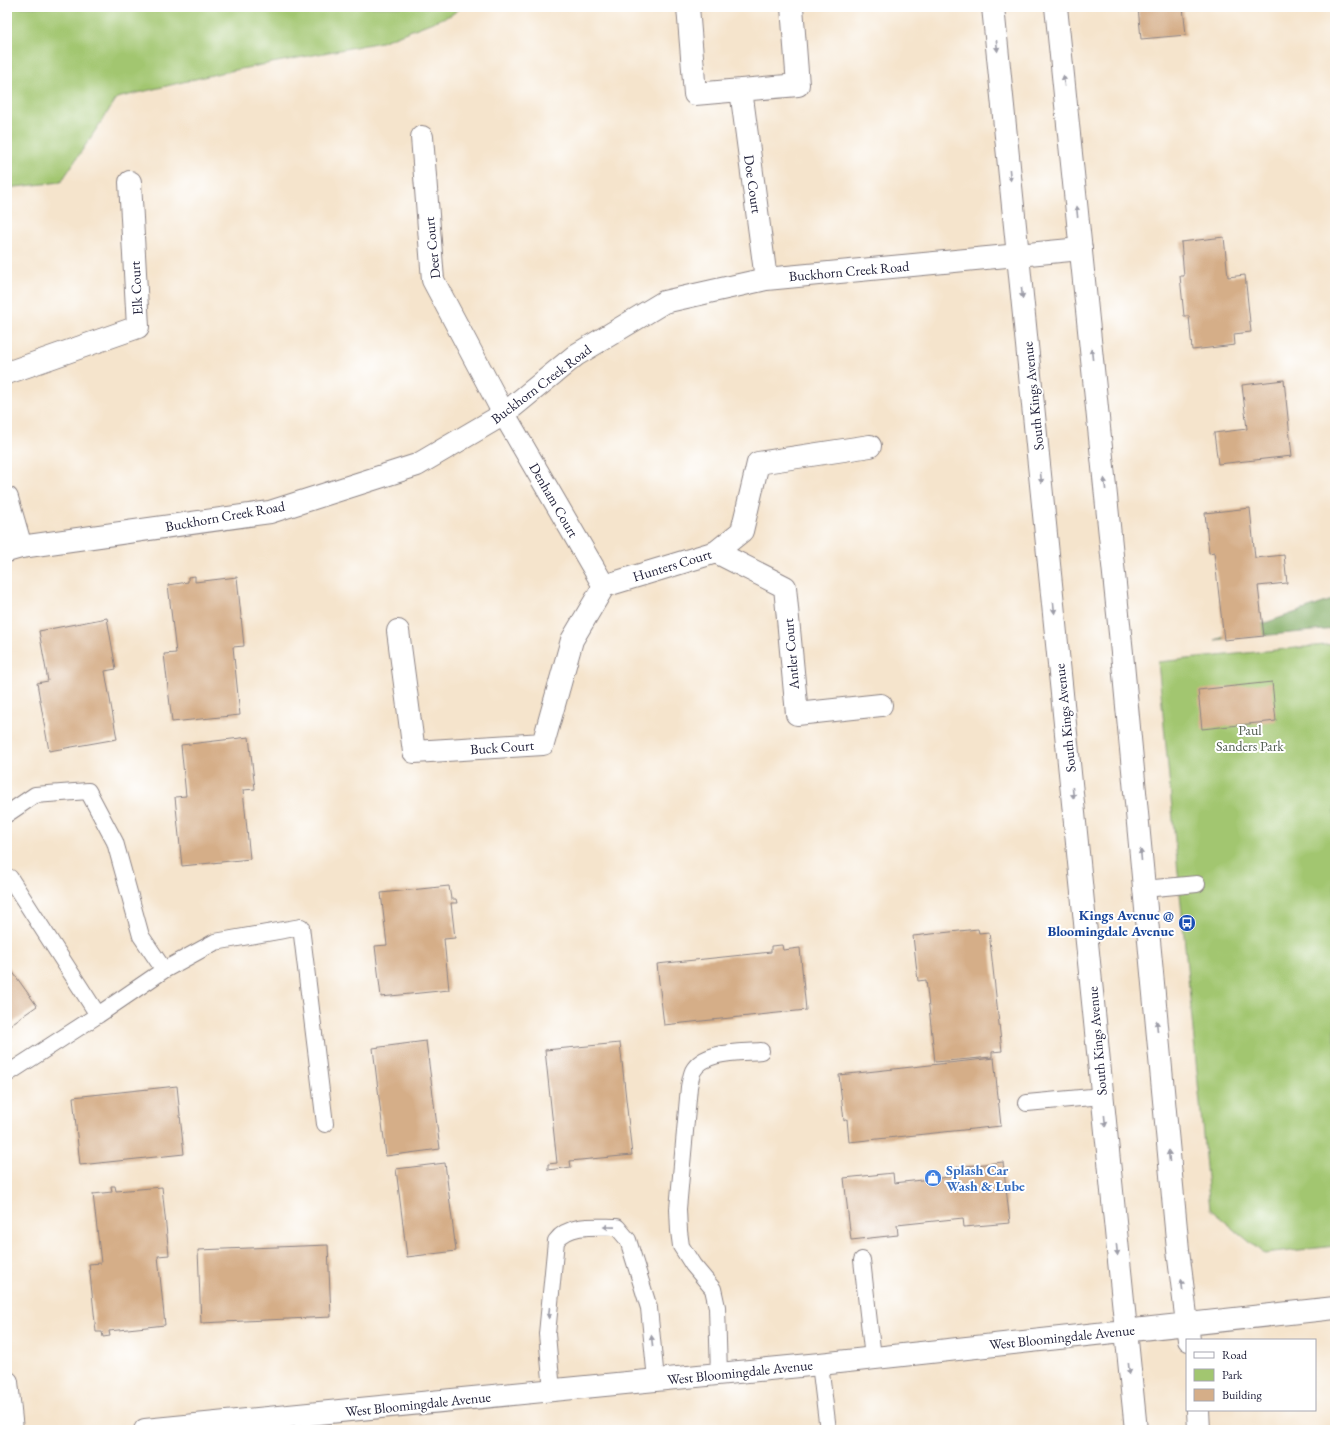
<svg xmlns="http://www.w3.org/2000/svg" width="1342" height="1437" font-family="'EB Garamond',serif">
	<rect width="100%" height="100%" fill="#fff"/>
	<filter id="ink" filterUnits="userSpaceOnUse"><feTurbulence type="fractalNoise" baseFrequency=".025" numOctaves="2"/><feDisplacementMap in="SourceGraphic" scale="8" xChannelSelector="R" yChannelSelector="G"/><feConvolveMatrix kernelMatrix="1 2 1 2 8 2 1 2 1" color-interpolation-filters="sRGB"/></filter>
	<filter id="wash" filterUnits="userSpaceOnUse"><feTurbulence type="fractalNoise" baseFrequency=".012" numOctaves="4" result="noise"/><feDisplacementMap in="SourceGraphic" scale="16" xChannelSelector="R" yChannelSelector="G"/><feGaussianBlur stdDeviation="0.9" result="paint"/><feColorMatrix in="noise" values="0 0 0 0 0 0 0 0 0 0 0 0 0 0 0 0 0 1.4 0 .05"/><feComposite in="paint" operator="in"/></filter>
	<g filter="url(#wash)">
		<rect width="100%" height="100%" fill="#f5e4cc"/>
		<!-- green -->
		<path fill="#a2c670" stroke="#627456" d="M7,7H462L451,15L381,42L220,73L117,98L61,182L7,188Z
			M1335,644V1246L1264,1254L1210,1209L1158,662Z"/>
		<!-- forest -->
		<path fill="#81ab62" stroke="#52664e" d="M1335,599V629L1215,640Z"/>
		<g id="blocks">
			<!-- building -->
			<path fill="#d5ae88" d="M1138,7H1183L1186,35L1141,39Z
				M1224,237L1228,277L1245,275L1251,332L1234,334L1235,345L1192,350L1189,316H1184L1180,276H1184L1181,242Z
				M1284,380L1292,456L1218,464L1214,433L1247,429L1242,385Z
				M1250,508L1255,558L1284,555L1287,583L1258,586L1264,636L1224,640L1214,552L1209,553L1205,513Z
				M195,576V582L237,577L244,646L233,647L240,715L172,722L164,654L176,653L168,585L188,582V577Z
				M107,618L116,669L105,671L117,739L49,751L37,683L48,681L39,631Z
				M1272,682L1276,721L1202,729L1198,690Z
				M249,737L255,789L243,790L250,859L182,866L175,797L186,796L181,745Z
				M449,886L451,899H456L457,903H451L455,938L444,939L449,990L381,997L375,946L387,945L381,893Z
				M978,929L979,933L989,932L1002,1051L992,1052V1057L935,1062L926,980L918,981L913,936Z
				M782,945L783,950L800,948L806,1010L664,1025L657,964L771,952V946Z
				M7,964L37,1006L7,1027Z
				M426,1041L440,1149L386,1156L373,1048Z
				M620,1043L632,1155L570,1161L571,1167L548,1170V1164L557,1163L545,1050Z
				M994,1058L1001,1126L849,1142L847,1119L844,1121L839,1075Z
				M177,1086L184,1154L80,1165L73,1097Z
				M1003,1162L1010,1223L964,1227L963,1218L897,1225L898,1235L851,1240L844,1178L893,1173L894,1183L958,1176L957,1167Z
				M445,1163L456,1251L407,1257L396,1169Z
				M111,1186H115L116,1191L162,1187L169,1255L158,1256L165,1325L109,1331L110,1336L103,1337L102,1332H96L89,1264L101,1263L93,1194L112,1192Z
				M328,1245L331,1317L201,1323L198,1250Z"/>
		</g>
	</g>
	<g filter="url(#ink)">
		<use href="#blocks" fill-opacity="0" stroke="#8c8384" stroke-width="1"/>
		<g fill="none" stroke-linecap="round" stroke-linejoin="round">
			<defs>
				<path id="lane" d="M7,814L35,795L88,791L115,842L141,936L164,970
					M7,879L10,878L98,1015L164,970L215,942L301,927L325,1124
					M1144,889L1197,884
					M7,1074L98,1015
					M1027,1103L1102,1096
					M862,1260L873,1358
					M820,1364L828,1430
					M719,1374L717,1307L713,1289L693,1265L681,1246L679,1231L678,1209L689,1087C690,1082 691,1076 693,1071C705,1050 740,1053 761,1051
					M552,1391L547,1334L556,1241C569,1223 597,1227 617,1227L628,1240L649,1308L656,1380"/>
				<path id="street" d="M688,7L695,94L798,85L792,7
					M741,90L766,279
					M422,137L433,280L504,414L604,586
					M7,373L138,327L130,182
					M7,498L21,547
					M7,551L21,547L270,512L417,465L504,414L576,355L664,302L766,279L1081,249
					M716,552L785,587L797,714L881,705
					M604,586L716,552L742,531L758,463L870,446
					M398,631L414,752L543,744L572,640L604,586
					M7,1382L12,1430"/>
				<path id="secondary" d="M993,7L1136,1430
					M1056,7L1122,653L1178,1250L1189,1340
					M1198,1410L1199,1430
					M145,1430L820,1364L1335,1308"/>
			</defs>
			<!-- lane casing -->
			<use href="#lane" stroke="#8c8384" stroke-width="18"/>
			<!-- street casing -->
			<use href="#street" stroke="#8c8384" stroke-width="24"/>
			<!-- secondary casing -->
			<use href="#secondary" stroke="#8c8384" stroke-width="24"/>
			<!-- lane -->
			<use href="#lane" stroke="#fff" stroke-width="16"/>
			<!-- street -->
			<use href="#street" stroke="#fff" stroke-width="22"/>
			<!-- secondary -->
			<use href="#secondary" stroke="#fff" stroke-width="22"/>
		</g>
		<!-- one-way arrows -->
		<defs><path id="oneway-solid" d="M-6-.8H1V-3.2L6.5 0L1 3.2V.8H-6Z"/></defs>
		<g fill="#9c9ca7">
			<use href="#oneway-solid" transform="translate(997 46) rotate(84)"/>
			<use href="#oneway-solid" transform="translate(1064 81) rotate(-96)"/>
			<use href="#oneway-solid" transform="translate(1010 175) rotate(84)"/>
			<use href="#oneway-solid" transform="translate(1077 211) rotate(-96)"/>
			<use href="#oneway-solid" transform="translate(1022 293) rotate(84)"/>
			<use href="#oneway-solid" transform="translate(1092 354) rotate(-96)"/>
			<use href="#oneway-solid" transform="translate(1041 478) rotate(84)"/>
			<use href="#oneway-solid" transform="translate(1105 484) rotate(-96)"/>
			<use href="#oneway-solid" transform="translate(1054 608) rotate(84)"/>
			<use href="#oneway-solid" transform="translate(1073 793) rotate(84)"/>
			<use href="#oneway-solid" transform="translate(1141 855) rotate(-95)"/>
			<use href="#oneway-solid" transform="translate(1157 1026) rotate(-95)"/>
			<use href="#oneway-solid" transform="translate(1105 1121) rotate(84)"/>
			<use href="#oneway-solid" transform="translate(1169 1156) rotate(-95)"/>
			<use href="#oneway-solid" transform="translate(609 1227) rotate(-179)"/>
			<use href="#oneway-solid" transform="translate(1117 1250) rotate(84)"/>
			<use href="#oneway-solid" transform="translate(1182 1285) rotate(-97)"/>
			<use href="#oneway-solid" transform="translate(549 1313) rotate(95)"/>
			<use href="#oneway-solid" transform="translate(652 1341) rotate(-96)"/>
			<use href="#oneway-solid" transform="translate(1129 1369) rotate(84)"/>
		</g>
	</g>
	<!-- icons -->
	<defs>
		<symbol id="bus-disc" viewBox="-11 -11 22 22"><circle r="9.5" fill="#1a4fb4" stroke="#fff"/><path d="M-5-6H5V4H4V6H2V4H-2V6H-4V4H-5ZM-3.5-4V0h7V-4ZM-3.5 1.2v1.5H-2V1.2ZM2 1.2v1.5H3.5V1.2Z" fill="#fff"/></symbol>
		<symbol id="shop-disc" viewBox="-11 -11 22 22"><circle r="9.5" fill="#3f7fe0" stroke="#fff"/><path d="M-5-2.5h2.3a2.7 3.5 0 0 1 5.4 0H5L5.5 6h-11ZM-1.5-2.5h3a1.5 2.3 0 0 0-3 0Z" fill="#fff"/></symbol>
	</defs>
	<g fill-rule="evenodd">
		<use href="#bus-disc" x="1177" y="913" width="20" height="20"/>
		<use href="#shop-disc" x="923" y="1168" width="20" height="20"/>
	</g>
	<g text-anchor="middle" stroke-width="4" stroke-linejoin="round" paint-order="stroke">
		<!-- street labels -->
		<g font-size="14" fill="#22223b" stroke="#fff">
			<text transform="translate(753 184) rotate(82)" y="5">Doe Court</text>
			<text transform="translate(432 248) rotate(-96)" y="5">Deer Court</text>
			<text transform="translate(849 271) rotate(-5)" y="5">Buckhorn Creek Road</text>
			<text transform="translate(136 288) rotate(-93)" y="5">Elk Court</text>
			<text transform="translate(541 384) rotate(-37)" y="5">Buckhorn Creek Road</text>
			<text transform="translate(1033 396) rotate(-96)" y="5">South Kings Avenue</text>
			<text transform="translate(554 500) rotate(60)" y="5">Denham Court</text>
			<text transform="translate(225 516) rotate(-10)" y="5">Buckhorn Creek Road</text>
			<text transform="translate(672 565) rotate(-17)" y="5">Hunters Court</text>
			<text transform="translate(791 654) rotate(-95)" y="5">Antler Court</text>
			<text transform="translate(1065 718) rotate(-96)" y="5">South Kings Avenue</text>
			<text transform="translate(502 747) rotate(-4)" y="5">Buck Court</text>
			<text transform="translate(1097 1041) rotate(-95)" y="5">South Kings Avenue</text>
			<text transform="translate(1062 1337) rotate(-6)" y="5">West Bloomingdale Avenue</text>
			<text transform="translate(740 1372) rotate(-6)" y="5">West Bloomingdale Avenue</text>
			<text transform="translate(418 1404) rotate(-6)" y="5">West Bloomingdale Avenue</text>
		</g>
		<!-- park labels -->
		<g font-size="14" fill="#4f5b4e" stroke="#fff">
			<text x="1250" y="735">Paul<tspan x="1250" dy="16">Sanders Park</tspan></text>
		</g>
		<!-- transit labels -->
		<g font-size="14" font-weight="bold" fill="#164399" stroke="#fff" text-anchor="end">
			<text x="1174" y="920">Kings Avenue @<tspan x="1174" dy="16">Bloomingdale Avenue</tspan></text>
		</g>
		<!-- shop labels -->
		<g font-size="14" font-weight="bold" fill="#366cbe" stroke="#fff" text-anchor="start">
			<text x="946" y="1175">Splash Car<tspan x="946" dy="16">Wash &amp; Lube</tspan></text>
		</g>
	</g>
	<!-- margin -->
	<rect width="1342" height="1437" fill="none" stroke="#fff" stroke-width="24"/>
	<!-- legend -->
	<rect x="1186" y="1339" width="130" height="72" fill="#ffffff" stroke="#a7a7b1"/>
	<rect x="1194" y="1352" width="20" height="6" fill="#ffffff" stroke="#a7a7b1"/>
	<text x="1222" y="1359" font-size="12" fill="#22223b">Road</text>
	<rect x="1194" y="1369" width="20" height="12" fill="#a2c670" stroke="#a7a7b1"/>
	<text x="1222" y="1379" font-size="12" fill="#22223b">Park</text>
	<rect x="1194" y="1389" width="20" height="12" fill="#d5ae88" stroke="#a7a7b1"/>
	<text x="1222" y="1399" font-size="12" fill="#22223b">Building</text>
</svg>
